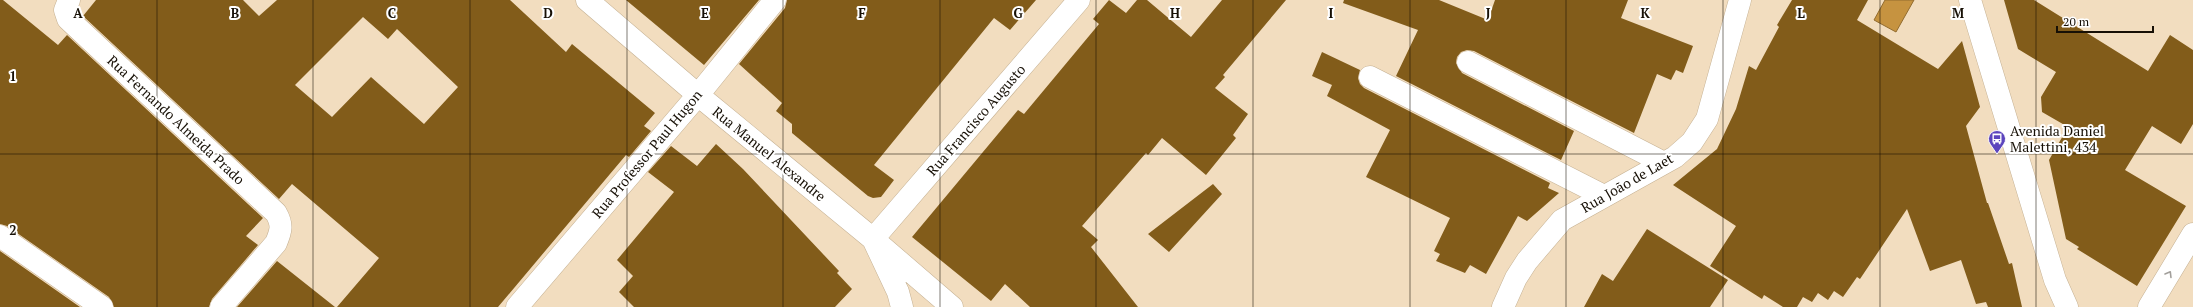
<svg xmlns="http://www.w3.org/2000/svg" width="2193" height="307" font-family="'PT Serif',serif">
	<rect width="100%" height="100%" fill="#f2ddbf"/>
	<!-- water -->
	<path fill="#c69340" stroke="#926c2f" d="M1885,0H1914L1896,32L1874,20Z"/>
	<!-- building -->
	<path fill="#825c1a" fill-rule="evenodd" d="M0,0H3L58,45L67,35L263,218L246,236L258,245L212,299L209,307H114L109,297L7,226L0,224Z
		M96,0H243L259,16L277,0H510L566,52L572,44L655,113L644,126L651,131L629,157L626,155L498,307H337L379,258L292,184L279,199L83,16ZM363,17L388,39L397,29L458,87L424,124L371,77L332,117L295,85Z
		M626,0H759L704,65Z
		M787,0H1036L1010,30L994,18L874,165L894,180L881,197L873,198L868,196L792,133V124L776,111L782,103L739,64L785,8Z
		M1109,0L1126,13L1137,0H1147L1191,37L1222,0H1286L1223,75L1225,77L1215,88L1248,114L1233,135L1236,138L1206,175L1162,138L1148,155L1146,153L1082,226L1098,240L1091,247L1138,307H1030L1005,284L991,301L912,237L1018,110L1024,114L1099,24L1093,19Z
		M1344,0H1439L1488,20L1495,0H1628L1621,18L1693,46L1683,73L1676,70L1671,80L1657,74L1634,133L1474,51L1467,50L1461,52L1457,57L1456,63L1462,73L1574,131L1561,160L1396,76L1418,30L1343,3Z
		M1792,0H1868L1857,20L1938,69L1962,41L1980,107L1966,126L1987,203H1988L2009,264L2012,263L2022,307H1988L1986,302L1976,304L1961,260L1930,271L1907,209L1860,279L1857,277L1843,297L1834,291L1828,300L1818,293L1812,302L1803,297L1797,307H1783L1764,295L1762,299L1710,266L1736,226L1673,185L1717,149L1736,109L1749,66L1756,70L1779,27L1777,25Z
		M2004,0H2034L2148,71L2170,35L2193,50V124L2181,144L2152,126L2125,170L2186,206L2137,286L2077,249L2079,247L2066,239L2049,160L2068,127L2042,112L2041,97L2056,72L2018,49Z
		M1322,52L1360,70L1358,78L1360,84L1364,88L1550,183L1548,188L1559,193L1527,221L1518,216L1486,274L1470,265L1465,273L1436,261L1440,254L1434,251L1450,218L1366,177L1390,130L1327,96L1332,85L1312,76Z
		M716,144L743,169L839,271L837,273L852,289L835,307H634L619,292L633,276L617,260L674,192L648,172L671,146L697,166Z
		M1213,184L1222,194L1169,252L1148,234Z
		M1647,229L1728,280L1710,307H1584L1602,274L1613,281Z
		M0,251L80,307H0Z
		M277,261L335,307H237Z"/>
	<g fill="none" stroke-linecap="round" stroke-linejoin="round">
		<defs>
			<path id="minor" d="M69,0L65,10L68,19L276,213C283,225 281,231 276,243L221,307
				M587,0L698,95L873,239L952,307
				M1970,0L2055,280L2067,307
				M1468,62L1664,163
				M1370,77L1604,196
				M0,236L102,307
				M517,307L698,95L775,0
				M902,307L898,292L873,239L1079,0
				M1503,307L1516,278L1527,261L1562,220L1675,157L1692,142L1707,119L1740,0
				M2149,307L2193,234"/>
		</defs>
		<!-- minor casing -->
		<use href="#minor" stroke="#c5b193" stroke-width="23"/>
		<!-- minor -->
		<use href="#minor" stroke="#fff" stroke-width="22"/>
	</g>
	<!-- one-way arrows -->
	<defs><path id="oneway-chevron" d="M-2-3.5L2.5 0L-2 3.5" fill="none" stroke-width="1.6" stroke-linecap="round" stroke-linejoin="round"/></defs>
	<use stroke="#a29f9b" href="#oneway-chevron" transform="translate(2169 274) rotate(-59)"/>
	<!-- grid -->
	<path fill="none" stroke="#171006" stroke-width="1" stroke-opacity="0.55" d="M157,0V307M313,0V307M470,0V307M627,0V307M783,0V307M940,0V307M1096,0V307M1253,0V307M1410,0V307M1566,0V307M1723,0V307M1880,0V307M2036,0V307M0,154H2193"/>
	<!-- icons -->
	<defs>
		<symbol id="bus-pin" viewBox="-11 -11 22 30"><path d="M0 17L-7.5 6A9.5 9.5 0 1 1 7.5 6Z" fill="#5c45bd" stroke="#fff"/><path d="M-5-6H5V4H4V6H2V4H-2V6H-4V4H-5ZM-3.5-4V0h7V-4ZM-3.5 1.2v1.5H-2V1.2ZM2 1.2v1.5H3.5V1.2Z" fill="#fff"/></symbol>
	</defs>
	<g fill-rule="evenodd">
		<use href="#bus-pin" x="1987" y="129" width="20" height="27"/>
	</g>
	<g text-anchor="middle" stroke-width="4" stroke-linejoin="round" paint-order="stroke">
		<!-- street labels -->
		<g font-size="14" fill="#171006" stroke="#fff">
			<text transform="translate(176 120) rotate(43)" y="5">Rua Fernando Almeida Prado</text>
			<text transform="translate(976 120) rotate(-49)" y="5">Rua Francisco Augusto</text>
			<text transform="translate(647 154) rotate(-50)" y="5">Rua Professor Paul Hugon</text>
			<text transform="translate(769 154) rotate(39)" y="5">Rua Manuel Alexandre</text>
			<text transform="translate(1627 183) rotate(-30)" y="5">Rua João de Laet</text>
		</g>
		<!-- poi labels -->
		<g font-size="14" fill="#171006" stroke="#fff" text-anchor="start">
			<text x="2010" y="136">Avenida Daniel<tspan x="2010" dy="16">Malettini, 434</tspan></text>
		</g>
	</g>
	<g font-size="13" text-anchor="middle" font-weight="bold" fill="#171006" stroke="#fff" stroke-width="4" stroke-linejoin="round" paint-order="stroke">
		<text x="78" y="18">A</text>
		<text x="235" y="18">B</text>
		<text x="392" y="18">C</text>
		<text x="548" y="18">D</text>
		<text x="705" y="18">E</text>
		<text x="862" y="18">F</text>
		<text x="1018" y="18">G</text>
		<text x="1175" y="18">H</text>
		<text x="1331" y="18">I</text>
		<text x="1488" y="18">J</text>
		<text x="1645" y="18">K</text>
		<text x="1801" y="18">L</text>
		<text x="1958" y="18">M</text>
		<text x="13" y="81">1</text>
		<text x="13" y="235">2</text>
	</g>
	<!-- scale -->
	<path d="M2057 26v6h96v-6" fill="none" stroke="#171006" stroke-width="2"/>
	<text x="2063" y="26" font-size="12" fill="#171006" stroke="#ffffff" stroke-width="3" paint-order="stroke">20 m</text>
</svg>
